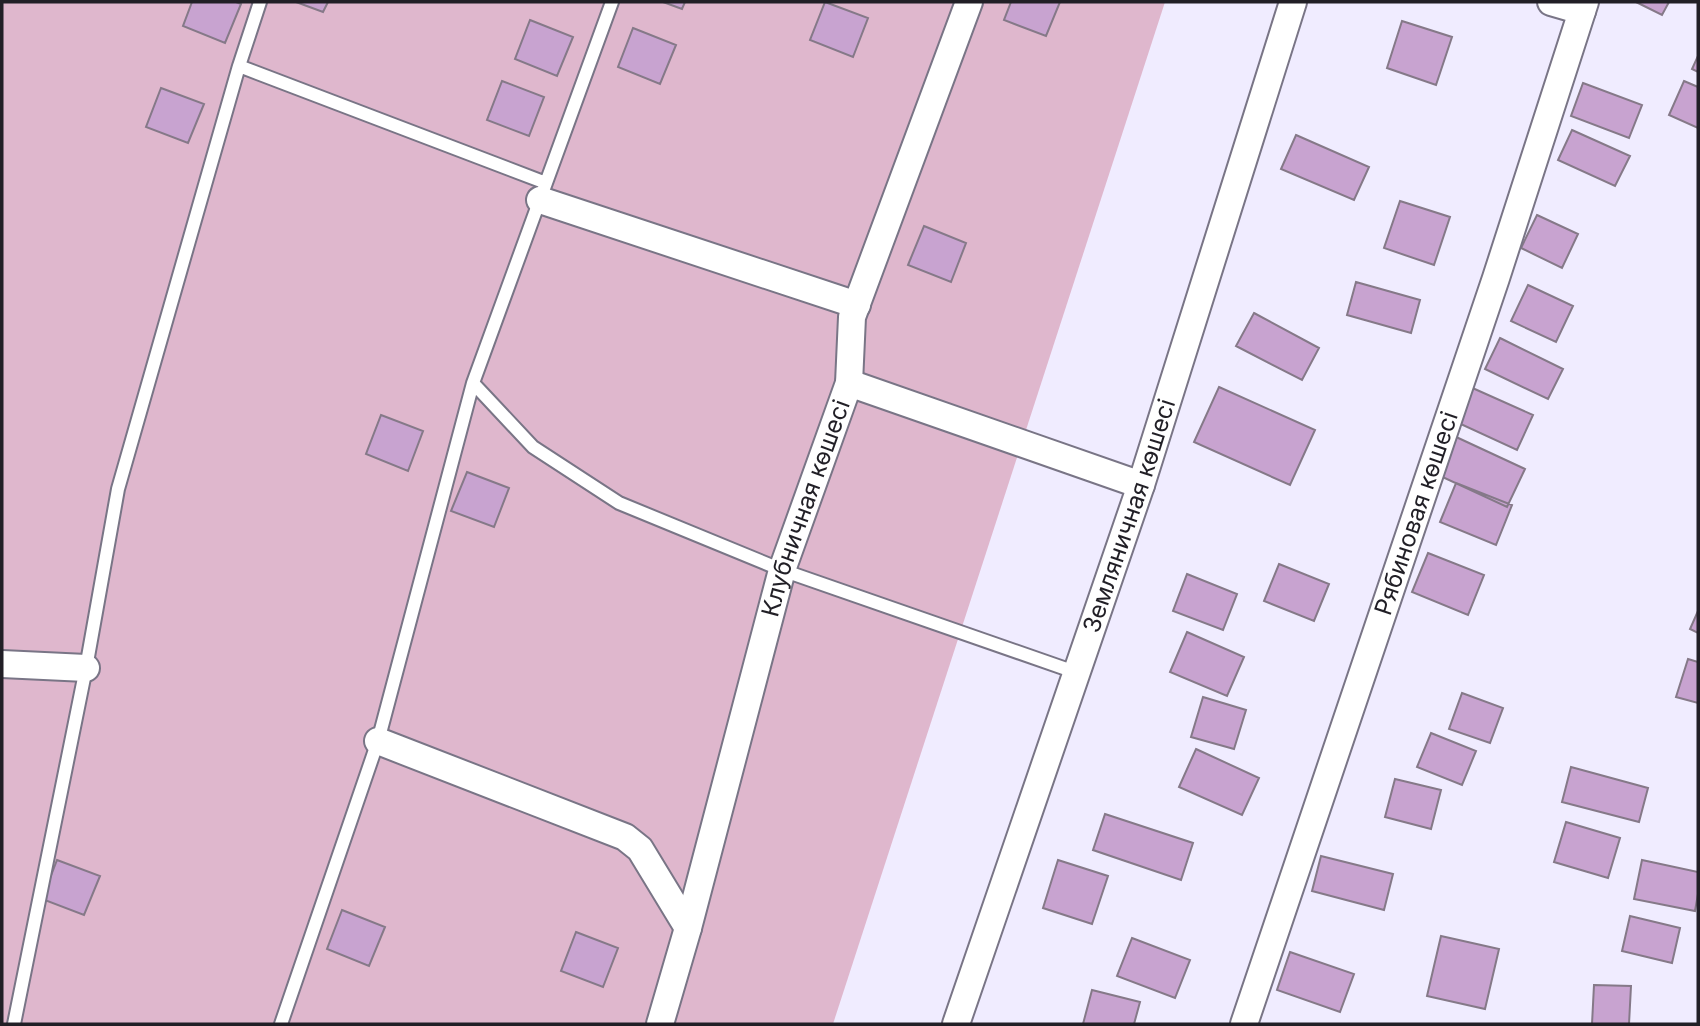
<svg xmlns="http://www.w3.org/2000/svg" width="1700" height="1026" font-family="Inter,sans-serif">
	<rect width="100%" height="100%" fill="#f0ecff"/>
	<!-- green -->
	<path fill="#dfb7cd" d="M2,2H1165L833,1024H2Z"/>
	<!-- building -->
	<path fill="#c8a3d0" stroke="#857988" stroke-width="2" d="M192,2H236L241,4L225,43L183,26Z
		M296,2H328L323,12Z
		M663,2H685L682,9Z
		M825,2L868,18L853,57L810,40Z
		M1011,2H1060L1046,36L1004,20Z
		M1636,2H1669L1662,15Z
		M530,20L573,37L557,76L515,59Z
		M1402,21L1452,37L1436,85L1387,68Z
		M633,28L676,45L660,84L618,67Z
		M1698,56V72L1692,69Z
		M502,81L544,97L529,136L487,120Z
		M1684,81L1698,87V128L1669,115Z
		M1583,83L1642,105L1629,138L1571,116Z
		M161,88L204,104L188,143L146,127Z
		M1572,130L1630,156L1615,186L1558,160Z
		M1296,135L1369,167L1354,200L1281,169Z
		M1400,201L1450,217L1434,265L1384,248Z
		M1537,215L1578,234L1562,268L1521,248Z
		M924,226L966,243L951,282L908,265Z
		M1356,282L1420,300L1411,333L1347,315Z
		M1528,285L1573,306L1556,342L1511,321Z
		M1254,313L1319,348L1302,380L1236,346Z
		M1500,338L1563,369L1548,399L1485,369Z
		M1468,386L1533,415L1517,450L1452,420Z
		M1219,387L1315,430L1290,485L1194,442Z
		M381,415L423,431L408,471L366,454Z
		M1454,436L1525,469L1507,507L1436,474Z
		M467,472L509,488L494,527L451,511Z
		M1456,483L1512,505L1496,545L1440,522Z
		M1428,553L1484,575L1468,615L1412,592Z
		M1279,564L1329,584L1314,621L1264,601Z
		M1187,574L1237,594L1223,630L1173,611Z
		M1698,611V633L1690,629Z
		M1187,632L1244,657L1227,696L1170,672Z
		M1688,659L1698,662V703L1676,697Z
		M1462,693L1503,708L1490,743L1449,729Z
		M1203,697L1246,710L1234,749L1191,737Z
		M1431,733L1476,751L1462,785L1417,767Z
		M1196,749L1259,778L1242,815L1179,787Z
		M1571,767L1648,788L1639,822L1562,802Z
		M1395,779L1441,790L1431,829L1385,817Z
		M1105,814L1193,843L1181,880L1093,850Z
		M1566,822L1620,838L1608,878L1554,862Z
		M1321,856L1393,874L1384,910L1312,891Z
		M57,860L100,876L84,915L42,899Z
		M1058,860L1108,876L1092,924L1043,908Z
		M1642,860L1698,872V894L1695,911L1634,899Z
		M342,910L385,927L369,966L327,949Z
		M1630,916L1680,928L1672,963L1622,951Z
		M576,932L618,948L603,987L561,971Z
		M1441,936L1499,949L1485,1009L1427,996Z
		M1132,938L1190,960L1175,998L1117,976Z
		M1290,952L1354,974L1340,1012L1277,990Z
		M1594,985L1631,986L1629,1024H1592Z
		M1092,990L1140,1002L1134,1024H1083Z"/>
	<g fill="none" stroke-linecap="round" stroke-linejoin="round">
		<defs>
			<path id="service" d="M239,66L546,183
				M473,383L533,447L619,503L782,570L1075,672
				M14,1024L86,668L118,489L239,66L260,2
				M281,1024L378,741L473,383L612,2"/>
			<g id="minor">
				<path d="M1551,2L1582,11"/>
				<path d="M540,200L857,305"/>
				<path d="M849,383L1141,485"/>
				<path d="M2,664L86,668"/>
				<path d="M378,741L625,837L640,849L688,928"/>
				<path id="s1" d="M660,1024L688,928L782,570L849,383L852,317L969,2"/>
				<path id="s2" d="M956,1024L1141,485L1293,2"/>
				<path id="s3" d="M1244,1024L1496,278L1585,2"/>
			</g>
		</defs>
		<!-- service casing -->
		<use href="#service" stroke="#797586" stroke-width="16"/>
		<!-- minor casing -->
		<use href="#minor" stroke="#797586" stroke-width="30"/>
		<!-- service -->
		<use href="#service" stroke="#fff" stroke-width="12"/>
		<!-- minor -->
		<use href="#minor" stroke="#fff" stroke-width="26"/>
	</g>
	<g text-anchor="middle" stroke-width="5" stroke-linejoin="round" paint-order="stroke">
		<!-- street labels -->
		<g font-size="24" fill="#211f26" stroke="#fff">
			<text dy="8" stroke="none"><textPath href="#s1" startOffset="536">Клубничная көшесі</textPath></text>
			<text dy="8" stroke="none"><textPath href="#s3" startOffset="539">Рябиновая көшесі</textPath></text>
			<text dy="8" stroke="none"><textPath href="#s2" startOffset="537">Земляничная көшесі</textPath></text>
		</g>
	</g>
	<!-- border -->
	<rect width="1700" height="1026" fill="none" stroke="#211f26" stroke-width="7"/>
</svg>
